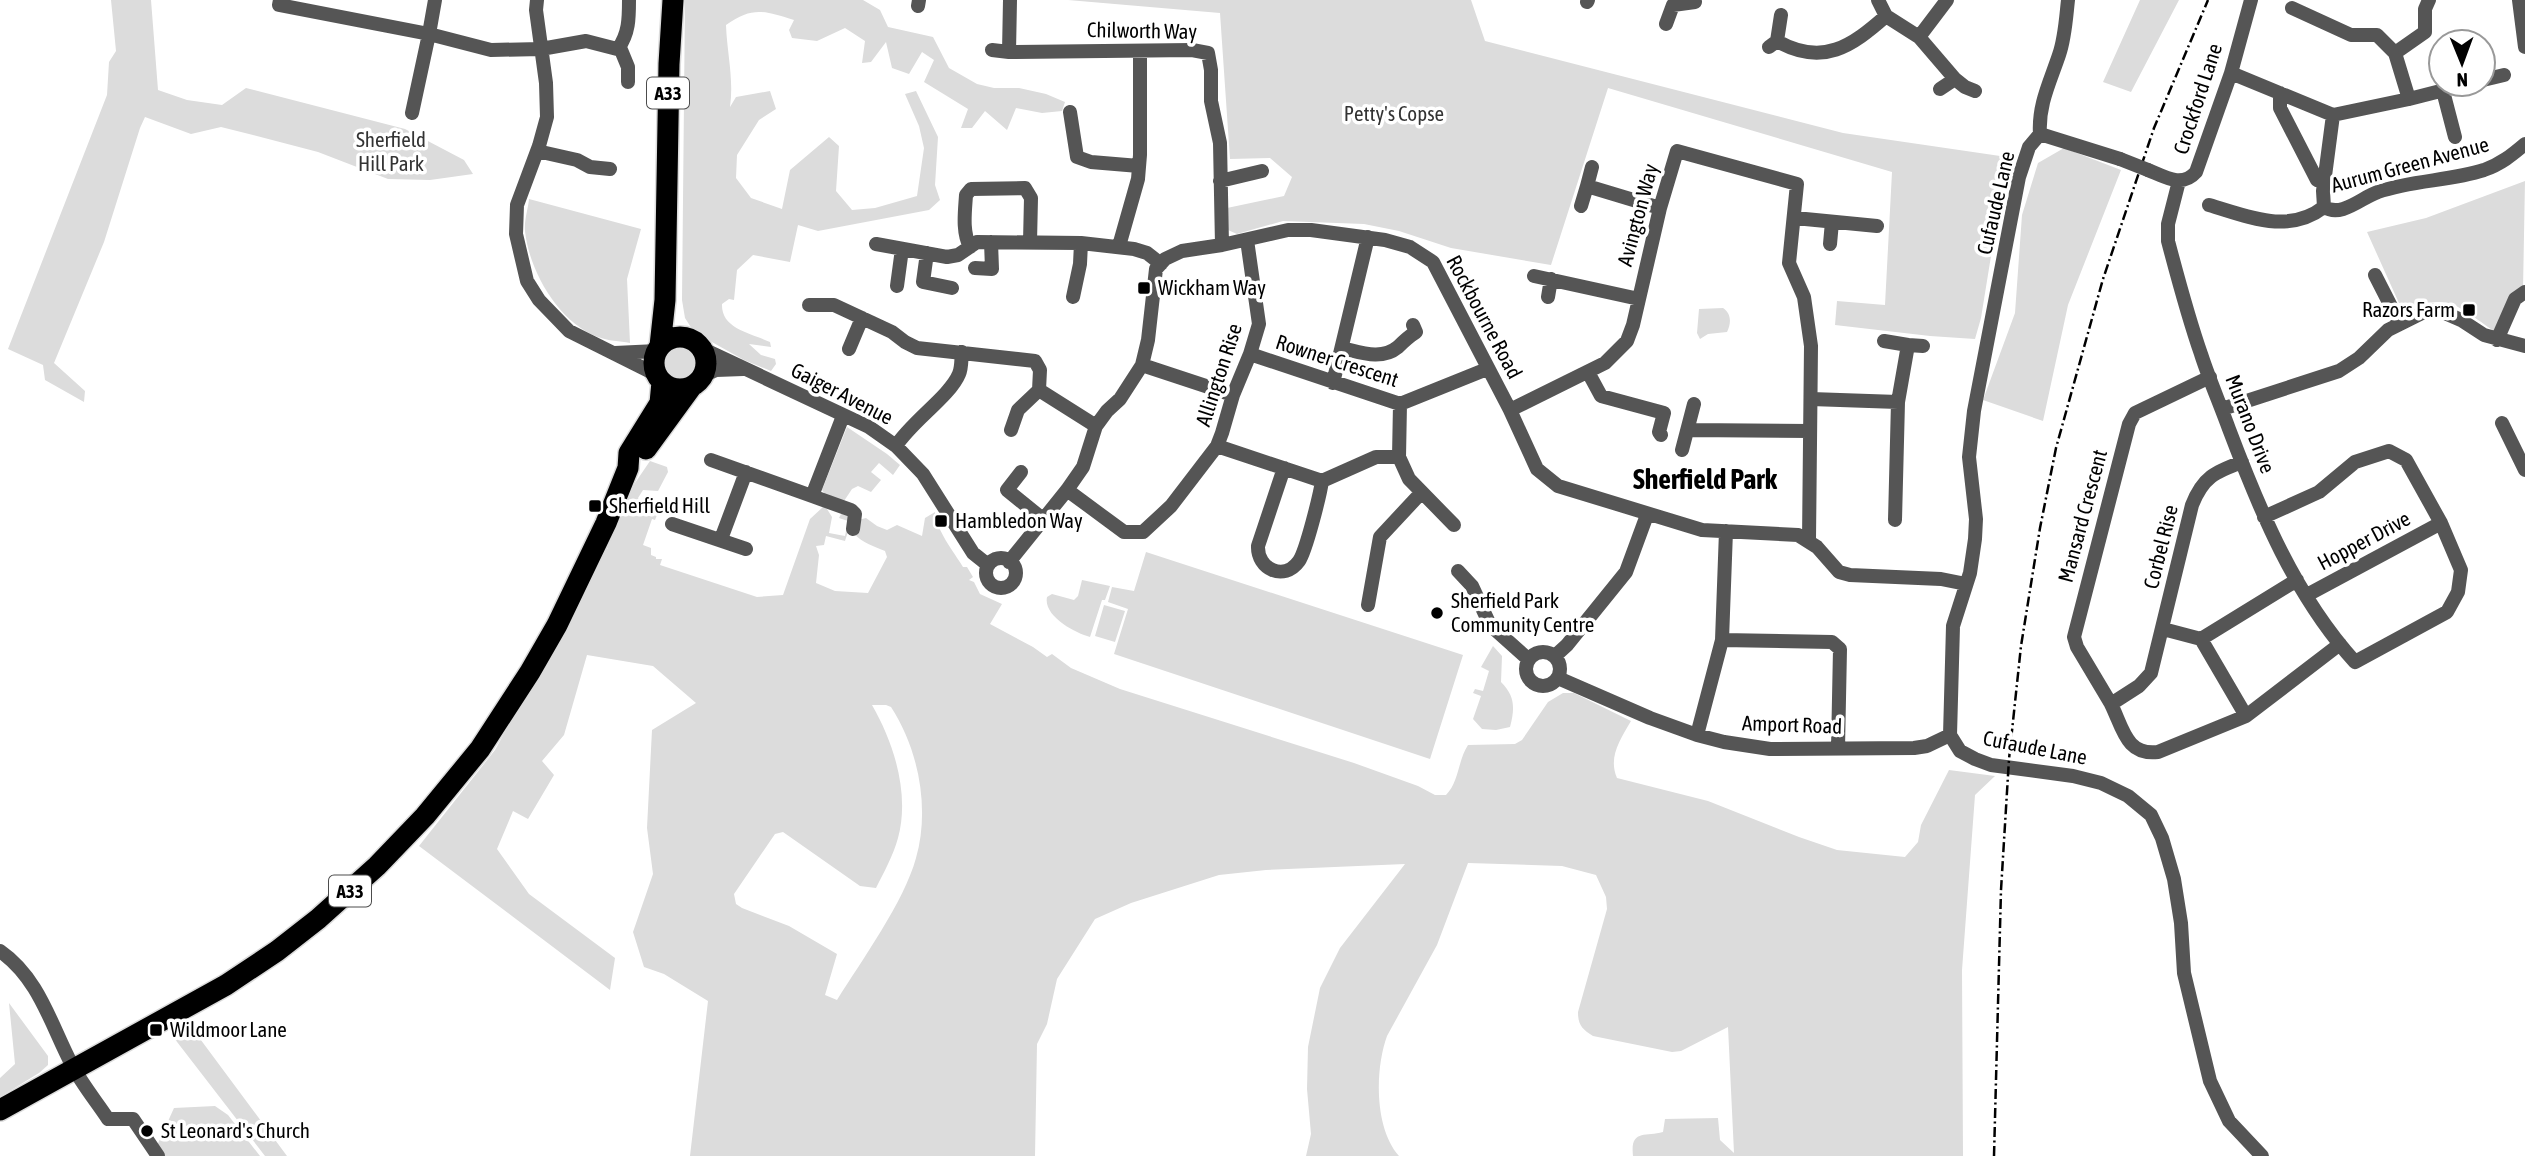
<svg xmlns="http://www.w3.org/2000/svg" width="2525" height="1156" font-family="'Asap Condensed',sans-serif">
	<rect width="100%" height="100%" fill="#fff"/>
	<!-- green -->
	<path fill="#dcdcdc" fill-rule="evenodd" d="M111,0H151L158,90L187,100L222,105L246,88L405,129L464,160L473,174L430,180L388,179L318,152L245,133L221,127L191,134L145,117L140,128L104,242L54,363L85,391L84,402L45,380L43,365L8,349L107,95L109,62L116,51Z
		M685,0H863L880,10L888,27L933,37L949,68L977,84L994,88H1019L1046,94L1065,102L1062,111L1042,113L1016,108L1007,130L985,111L972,128H961L968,109L924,82L934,60L922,52L909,74L892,68L886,42L871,62L862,63L865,41L845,28L817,41L792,38L789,30L794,20C764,11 753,6 726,25C727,53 734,79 730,107L736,97L770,91L776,109L759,120L737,155L736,178L751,198L782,209L790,170L829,137L839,146L836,191L852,210L875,208L917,196L924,148L919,126L905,94L916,91L938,137L935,185L940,200L929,210L818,231L798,225L790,262L753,255L737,270L734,300L729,299L722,304C721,329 751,333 770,342L771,347L749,344L761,355L775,359L776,364L771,371L744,360L694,332L685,318L682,300Z
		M1068,0H1471L1485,41L1843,133L2007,157L1981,318L1975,339L1930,336L1835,325L1837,301L1885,305L1892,172L1608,88L1551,265L1451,248L1399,231L1364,224L1283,221L1237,234L1228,230L1227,208L1284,196L1292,177L1270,158L1230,159L1220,13Z
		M2140,0H2179L2131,92L2103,82Z
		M2064,148L2121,170L2068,305L2043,421L1983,400L2015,313L2022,215L2038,163Z
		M2525,181L2523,290L2494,331C2457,306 2448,291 2403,312L2367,232L2426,218Z
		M529,199L641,229L627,279L630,343C620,341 608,341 598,337C559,323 529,271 525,231C524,221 528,209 529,199Z
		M1723,308C1732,314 1731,324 1727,332L1708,334L1700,339L1697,333L1699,309Z
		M662 364a18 18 0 1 1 36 0a18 18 0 1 1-36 0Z
		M847,427L887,454L900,465L893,475L879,463L871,472L881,480L871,492L858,486L852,489L844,501L825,494L822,490Z
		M650,461L667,467L668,472L658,491L643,490L638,498L645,511L657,515L655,520L652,519L643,545L651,548V555L656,557V559H662L660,565L757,597L783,595L810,519L823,507L827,509L832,517L829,533L845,536L848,521L839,518L841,514L846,513L851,522L845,541L826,536L824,545L816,546L819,555L816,583L835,591L868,593L887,557L885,551C873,546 863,543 854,534L858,520L866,518L877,526L887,530L897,525L922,536L925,518L935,512C936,530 954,552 963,567H967L973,577L969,580L974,582L980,594L1002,604L990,624L1033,647L1047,657L1052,654L1071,668L1120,689L1354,763L1418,786L1435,795H1446C1459,782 1458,760 1468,745L1515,744L1522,740L1548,702L1563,693H1574L1631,721C1620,740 1608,757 1617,778L1708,801L1799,837L1837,850L1905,857L1918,842L1921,825L1949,770L1995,776L1975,795L1962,970L1963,1156H1633C1630,1129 1645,1137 1663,1132L1665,1119L1718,1118L1720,1140L1734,1153L1728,1027L1681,1051L1672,1052L1593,1036C1582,1029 1578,1025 1578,1012L1607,909L1606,897L1596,875L1562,866L1468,863L1437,945L1387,1036C1375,1069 1374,1128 1399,1156H1306L1311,1134L1307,1089L1308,1047L1320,988L1340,948L1405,864L1266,870L1219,875L1131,903L1095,919L1057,979L1047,1024L1037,1044L1035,1156H690L708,1001L664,974L644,967L633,932L653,874L647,828L652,730L696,703L653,666L587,655L564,735L542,761L554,775L528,819L513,811L497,849L529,894L615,958L610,990L419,846L495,750L606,548L608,549L605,545L635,483ZM872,705H886L891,707C919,750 930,809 916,858C904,902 862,960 837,1000L825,995L837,954L789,926L742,908L736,904L734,894L775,834L783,832L860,886L876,888C884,872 893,856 898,838C910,794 894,743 872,705Z
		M1146,552L1463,655L1430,759L1114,654L1128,609L1108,602L1112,587L1134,591Z
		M1082,580L1110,586L1105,600H1102L1090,637C1075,633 1043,616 1047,597L1052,594L1074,600L1078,596Z
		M1104,605L1125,611L1115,642L1095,636Z
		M1493,646L1502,656L1501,682C1515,696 1515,708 1510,727L1496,730L1482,729L1473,719L1481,696L1473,693L1475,689L1483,691L1489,671L1481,667Z
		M9,1003L48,1056V1065L39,1073L0,1097V1078L15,1064Z
		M192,1028L287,1156H265L174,1038Z
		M215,1106L228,1115L260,1156H155V1150L174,1108Z"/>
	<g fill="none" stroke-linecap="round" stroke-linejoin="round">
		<defs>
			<path id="highway" d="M654 363a26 26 0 1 1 52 0a26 26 0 1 1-52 0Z
				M660,346L665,300L669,64L673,0
				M646,449L692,386
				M0,1110L226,985L277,951L318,919L377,866L425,816L480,749L530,672L557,625L606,523L628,468L629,453L660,403L662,382"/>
		</defs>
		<!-- highway casing -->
		<use href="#highway" stroke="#dbdbdb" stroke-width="24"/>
		<!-- minor -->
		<path stroke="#555" stroke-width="14" d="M280,0L279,5L429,34L435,0
			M537,0L536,10L546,83L547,117L539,146L517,205L516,234L527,281L539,300L569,331L657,375
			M1878,0L1886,16L1919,37L1955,79L1965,87L1975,91
			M2519,0L2525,47
			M1587,2L1588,0
			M918,6L919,0
			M2292,8L2351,35H2377L2395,53
			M1666,24L1673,5L1695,2
			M1919,37L1947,0
			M1777,41C1823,67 1852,46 1886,16
			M1769,47L1777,41L1781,15
			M618,49C629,33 629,19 629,0
			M992,50L1009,52L1192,50L1208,53L1211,70V101L1220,143L1222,245
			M1009,52L1010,0
			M2395,53L2425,32V9L2429,0
			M2395,53L2409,99
			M2231,73L2333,115L2409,99L2468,84
			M2483,80L2504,75
			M1940,89L1955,79
			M2443,91L2455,137
			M2280,93V108L2317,180L2323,182
			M1070,112L1077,157L1091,162L1139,166
			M412,113L429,34L491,50L541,49L586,41L621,50L628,67V82
			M2040,134L2029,147L2019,177L1974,411L1969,457L1976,519L1975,539L1970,573L1953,626L1950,735L1960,751L1975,759L1991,765L2073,776L2101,783L2128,796L2151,815L2162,838L2174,879L2181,923L2184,973L2210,1081L2229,1121L2262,1156
			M2040,134C2038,105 2050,82 2059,55C2065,38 2066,18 2068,0
			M2040,134L2120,159
			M537,151L577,160L590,167L610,169
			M2148,170C2165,177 2182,188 2196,172L2231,73L2251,0
			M1220,181L1262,171
			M2179,181L2168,224V241C2178,279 2188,317 2201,354C2209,379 2220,404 2229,429C2260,511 2295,596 2355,662L2447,612L2458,592L2461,570L2441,523L2406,460L2389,451L2355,462L2319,492L2264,517
			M1587,186L1592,167
			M2209,205C2247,216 2288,235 2324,207
			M1581,206L1587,186L1660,208
			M2324,207C2342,218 2362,197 2378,192C2412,180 2450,181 2484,170C2501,164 2512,155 2525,144
			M2324,207L2323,191L2333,115
			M1795,218L1877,226
			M876,244L947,257L958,255L977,242L1081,243L1134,249L1147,253L1161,264
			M1830,244L1832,222
			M1119,246L1138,179L1140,155V51
			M970,247C962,231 965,212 966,195L971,189L1025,188L1031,198L1030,242
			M927,253L923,282L952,288
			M975,268L992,269L991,242
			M2375,275L2400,324
			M1534,276L1639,299
			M897,286L902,249
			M1073,297L1080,264L1081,243
			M1548,297L1551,279
			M809,305H834L892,332L905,342L917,348L1035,361L1040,370L1039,390L1018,410L1011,430
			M2497,340L2515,299L2525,292
			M1884,341L1908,345
			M699,347L869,427L896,446L923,474L973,553L988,565
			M1342,348C1360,352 1381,361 1398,347C1404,341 1408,337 1416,332L1413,325
			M849,349L862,318
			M615,353L657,351
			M1250,354L1400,404L1487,369
			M1142,365L1233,395
			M1588,372L1601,396L1664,413L1659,432L1661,435
			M704,375L716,370L743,369
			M1333,383L1368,237
			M1039,390L1096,426
			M1811,399L1898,402L1895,520
			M1898,402L1908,345L1923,346
			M1400,404L1399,457L1409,479L1454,525
			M2222,409L2339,371L2359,358L2388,330L2422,313L2438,310L2461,320L2484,335L2525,346
			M1510,410L1605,363L1627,341L1633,325L1660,208L1677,151L1797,184L1789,263L1804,297L1811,346L1809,540
			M843,416L812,496L851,510L855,514L853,529
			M2502,423L2525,470
			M1688,430L1810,431
			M896,446C911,422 950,396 959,374C962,367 961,359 962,352
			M1217,446L1322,481L1376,457H1399
			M1682,450L1694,404
			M711,460L812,496
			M2242,462C2215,472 2203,477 2192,505L2151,673L2139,686L2111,704C2123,728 2126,756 2158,752L2246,716L2340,644
			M1284,468L1258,546C1257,569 1284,582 1299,561C1306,551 1320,495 1322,481
			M1021,472L1007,490L1044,520
			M1067,490L1124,532H1143L1171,506L1217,446L1222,433L1233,395L1250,354L1259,324L1247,240
			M672,524L746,549
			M721,539L746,472
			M986 573a15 15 0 1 1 30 0a15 15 0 1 1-30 0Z
			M1009,562L1067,490L1083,467L1096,426L1107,411L1120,399L1142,365L1148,340L1156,269L1165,259L1182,251L1222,245L1288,230H1311L1385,240L1410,247L1433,262L1510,410L1537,469L1558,486L1702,530L1798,535L1817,547L1839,572L1850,575L1941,579L1966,584
			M1458,571L1472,586L1490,625L1528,659
			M2307,595L2441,523
			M1368,605L1380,537L1421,493
			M2163,629L2201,639
			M2201,639L2297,580
			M2201,639L2246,716
			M1722,640L1832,642L1840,649L1838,748
			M1526 669a17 17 0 1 1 34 0a17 17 0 1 1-34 0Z
			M1555,656L1567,645L1626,572L1647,515
			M1558,678L1650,718L1697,735L1724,742L1770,749L1914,748L1927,746L1950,735
			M2111,704L2077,647L2074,637L2129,424L2135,413L2210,377
			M1697,735L1722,640L1726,531
			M0,951C39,978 51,1025 72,1065C82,1084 96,1101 108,1119H133L158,1156"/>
		<!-- highway -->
		<use href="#highway" stroke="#000" stroke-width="21"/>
		<!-- rail -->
		<path stroke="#000" stroke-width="2.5" stroke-dasharray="10 3.5 2 3.5" stroke-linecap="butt" d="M1994,1156L2001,890L2009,759L2021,646L2040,528L2056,448L2103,279L2154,128L2208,0"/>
		<!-- minor-bridge -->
		<path stroke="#555" stroke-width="14" d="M2120,159L2148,170"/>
	</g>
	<!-- markers -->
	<g fill="#000" stroke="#fff" stroke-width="2.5">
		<rect x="1137" y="281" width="14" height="14" rx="3.5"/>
		<rect x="2462" y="303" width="14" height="14" rx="3.5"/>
		<rect x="588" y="499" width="14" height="14" rx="3.5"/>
		<rect x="934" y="514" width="14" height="14" rx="3.5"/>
		<circle cx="1437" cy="613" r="7"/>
		<rect x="149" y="1023" width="14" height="14" rx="3.5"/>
		<circle cx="147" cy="1131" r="7"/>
	</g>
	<g text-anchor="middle" stroke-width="7" stroke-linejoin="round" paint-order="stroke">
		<!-- shield labels -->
		<g fill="#fff" stroke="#4c4c4c" stroke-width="2">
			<rect x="647" y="77.5" width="42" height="31" rx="5"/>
			<rect x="329" y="875.5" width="42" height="31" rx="5"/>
		</g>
		<g font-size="19" font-weight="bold" fill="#000">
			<text x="668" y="100">A33</text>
			<text x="350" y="898">A33</text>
		</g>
		<!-- street labels -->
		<g font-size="21" fill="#000" stroke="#fff">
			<text transform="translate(1142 31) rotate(1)" y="7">Chilworth Way</text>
			<text transform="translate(2198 99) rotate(-72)" y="7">Crockford Lane</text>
			<text transform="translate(2410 165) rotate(-15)" y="7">Aurum Green Avenue</text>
			<text transform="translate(1996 203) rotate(-77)" y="7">Cufaude Lane</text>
			<text transform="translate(1638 215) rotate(-75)" y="7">Avington Way</text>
			<text transform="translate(1484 317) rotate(62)" y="7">Rockbourne Road</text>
			<text transform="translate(1337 361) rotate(18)" y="7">Rowner Crescent</text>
			<text transform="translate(1219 375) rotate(-72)" y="7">Allington Rise</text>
			<text transform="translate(842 394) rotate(27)" y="7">Gaiger Avenue</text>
			<text transform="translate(2250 424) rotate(69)" y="7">Murano Drive</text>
			<text transform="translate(2083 516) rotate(-75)" y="7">Mansard Crescent</text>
			<text transform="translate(2364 541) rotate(-28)" y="7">Hopper Drive</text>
			<text transform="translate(2161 547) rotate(-76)" y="7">Corbel Rise</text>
			<text transform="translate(1792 725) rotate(2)" y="7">Amport Road</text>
			<text transform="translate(2035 748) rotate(11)" y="7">Cufaude Lane</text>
		</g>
		<!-- park labels -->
		<g font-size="21" fill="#333" stroke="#fff">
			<text x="1394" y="121">Petty's Copse</text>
			<text x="391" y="147">Sherfield<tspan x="391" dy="24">Hill Park</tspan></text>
		</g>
		<!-- poi labels -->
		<g font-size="21" fill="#000" stroke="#fff" text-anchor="start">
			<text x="1158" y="295">Wickham Way</text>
			<text x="2455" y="317" text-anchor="end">Razors Farm</text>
			<text x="609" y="513">Sherfield Hill</text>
			<text x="955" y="528">Hambledon Way</text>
			<text x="1451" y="608">Sherfield Park<tspan x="1451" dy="24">Community Centre</tspan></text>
			<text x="170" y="1037">Wildmoor Lane</text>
			<text x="161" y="1138">St Leonard's Church</text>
		</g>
		<!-- district labels -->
		<g font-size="28" font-weight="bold" fill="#000" stroke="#fff">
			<text x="1705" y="489">Sherfield Park</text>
		</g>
	</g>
	<!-- north arrow -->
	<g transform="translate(2462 63) rotate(179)"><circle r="33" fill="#ffffff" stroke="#999999" stroke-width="2"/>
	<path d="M0-5L12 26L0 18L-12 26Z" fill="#000000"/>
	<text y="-10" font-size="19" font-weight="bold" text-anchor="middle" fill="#000000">N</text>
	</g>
</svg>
